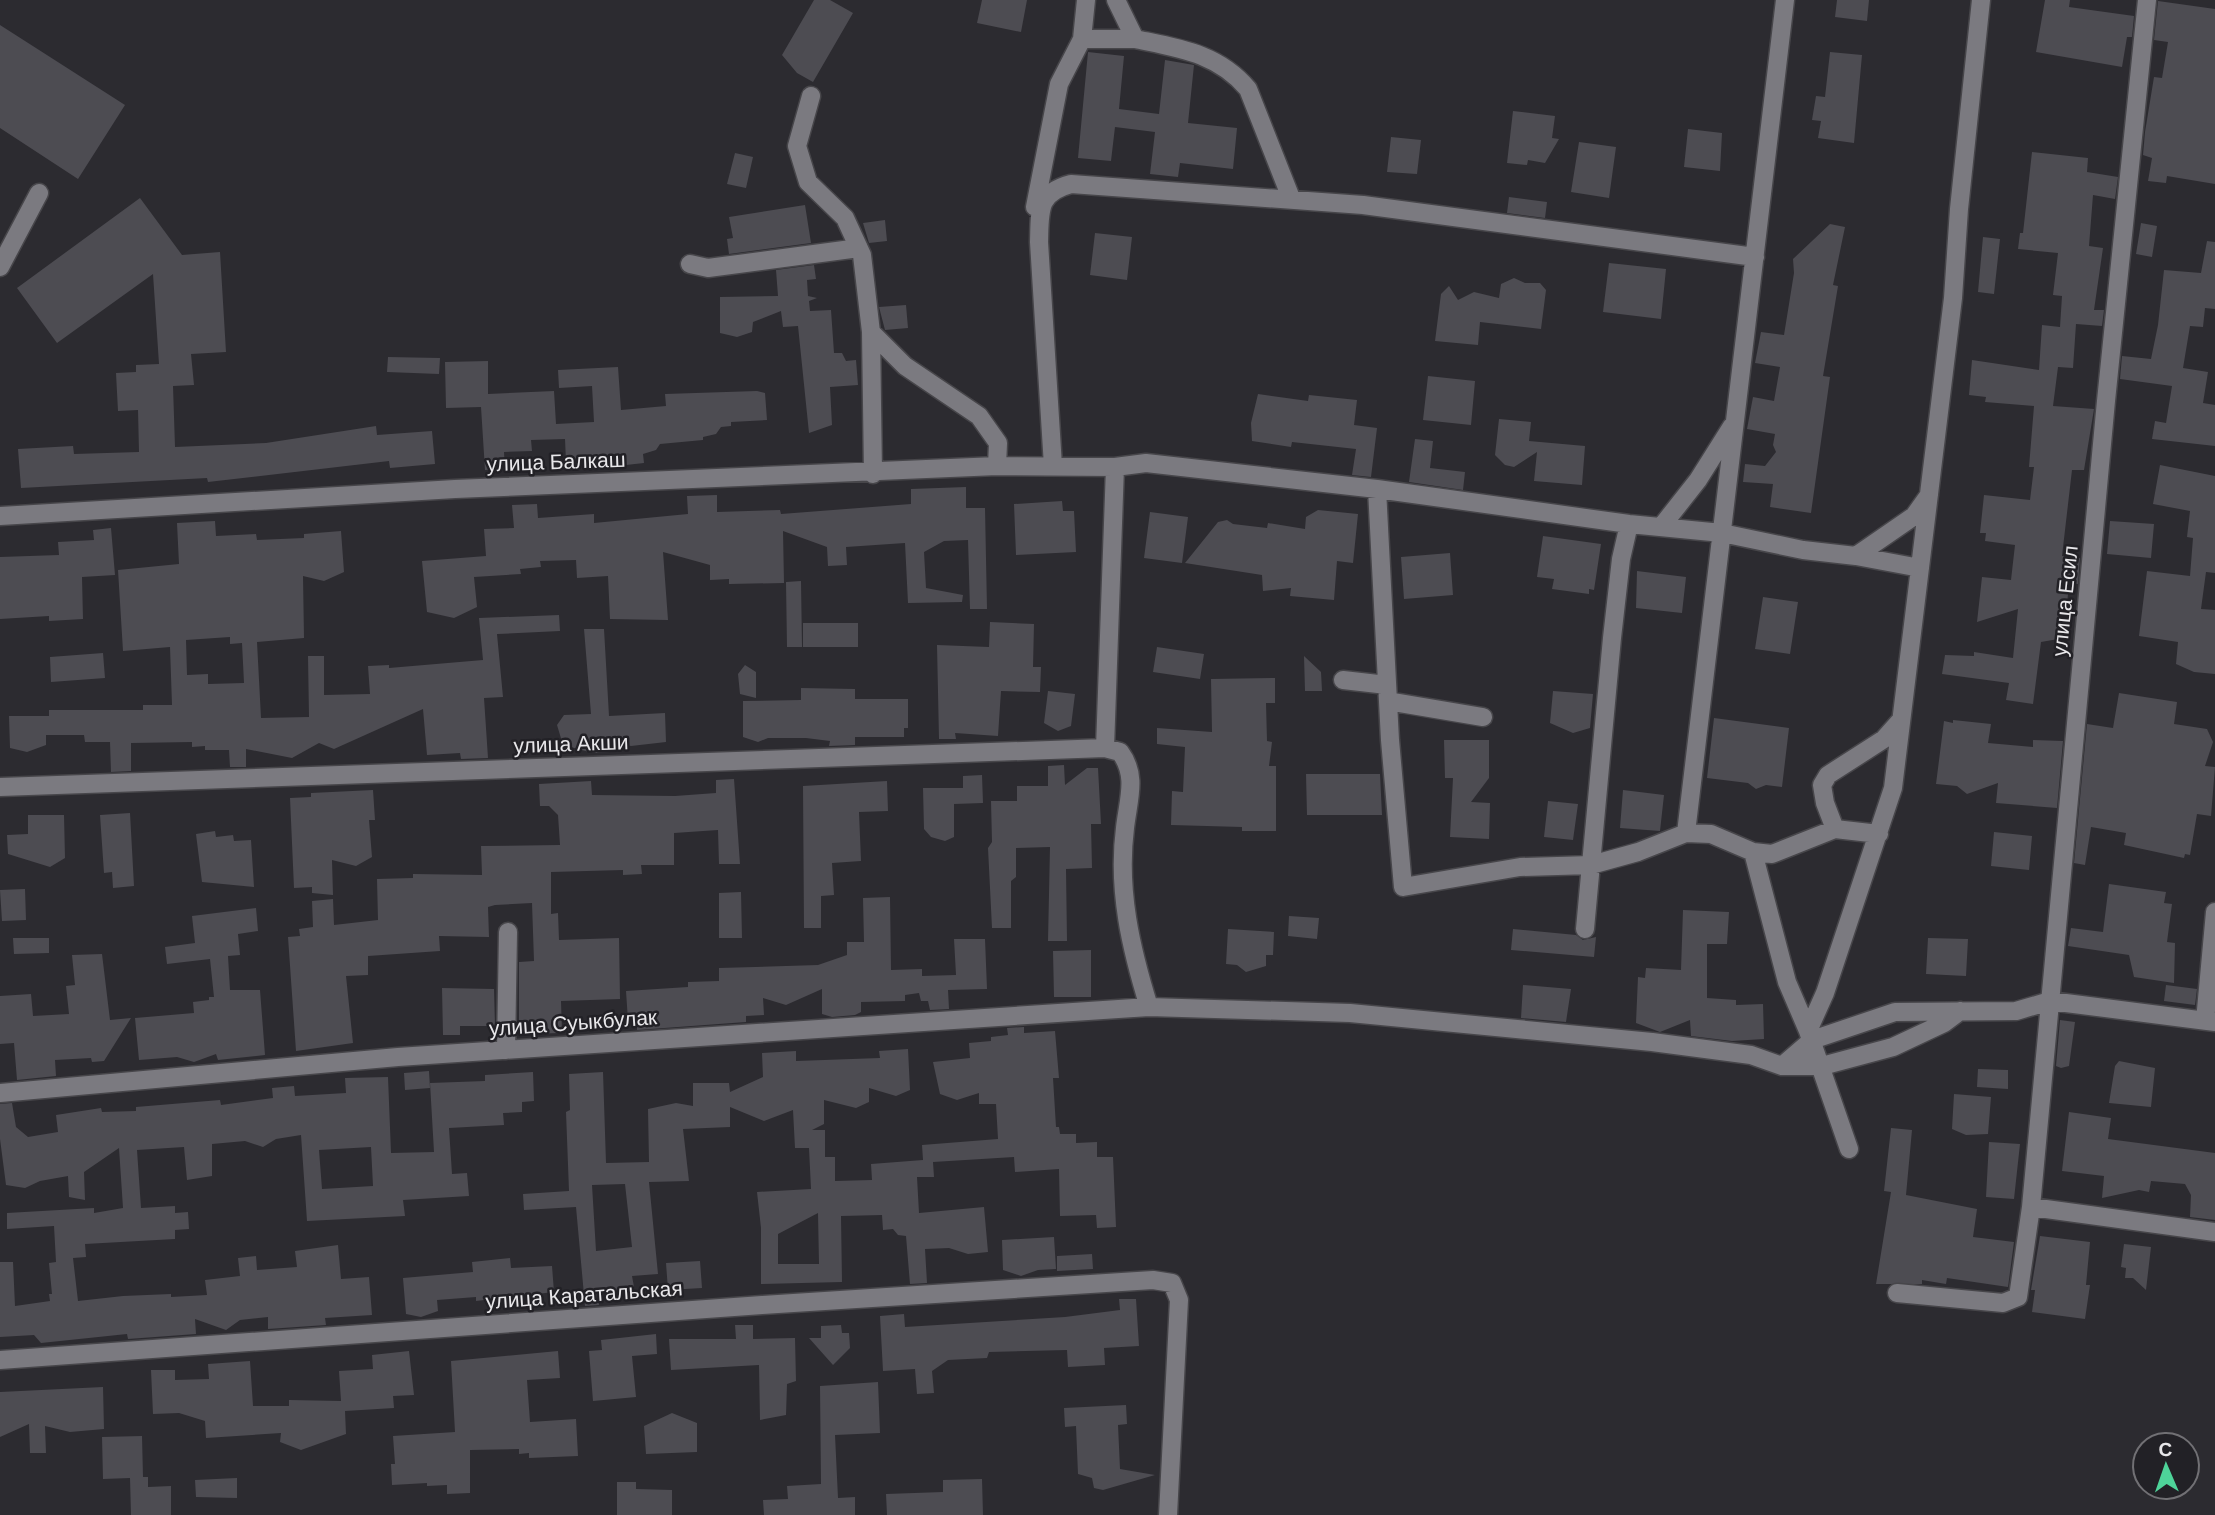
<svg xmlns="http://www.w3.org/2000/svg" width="2215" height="1515" font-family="'DM Sans',sans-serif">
	<rect width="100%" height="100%" fill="#2c2b30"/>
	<!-- building -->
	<path fill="#4d4c52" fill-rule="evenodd" d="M814,0H830L853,13L813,82L797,73L782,55Z
		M982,0H1027L1021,32L977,23Z
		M1837,0H1869L1867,21L1835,17Z
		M2045,0H2070L2069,7L2134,16L2132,37H2127L2122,67L2036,52Z
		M2158,1L2215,9V184L2167,176L2166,183L2148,181L2152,158L2143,155L2145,132L2154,77L2162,78L2168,42L2154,40Z
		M0,25L125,105L78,179L0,128Z
		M1088,52L1124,56L1119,109L1159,114L1165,60L1194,65L1188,123L1237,128L1233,169L1180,163L1178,177L1150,174L1155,132L1115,127L1111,161L1078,158Z
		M1830,52L1862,55L1854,143L1818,138L1821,121L1812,120L1816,96L1825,97Z
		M1513,111L1555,116L1552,138L1559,139L1545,163L1528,160L1527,165L1507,163Z
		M1688,129L1722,133L1720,171L1684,167Z
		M1391,137L1421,140L1417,174L1387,172Z
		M1579,142L1616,147L1609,198L1571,192Z
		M2032,152L2088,158L2087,172L2118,177L2115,199L2093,195L2089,246L2103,248L2094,310H2104L2102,326L2076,324L2073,368L2058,367L2053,406L2094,409L2084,470H2072L2062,556L2080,558L2078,584L2069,583L2064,638L2041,642L2033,704L2006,700L2009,683L1942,674L1945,655L1974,656V652L2013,658L2018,609L1977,622L1982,577L2011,580L2015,545L1985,541L1986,533H1980L1984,495L2030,500L2034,467H2029L2034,406L1985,402L1986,397L1969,395L1972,360L2039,370L2042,325L2060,327L2062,296L2053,295L2058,253L2018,249L2020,233H2023Z
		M735,153L753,157L746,188L727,184Z
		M1509,197L1547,202L1545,218L1507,213Z
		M140,198L182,255L220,252L226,352L191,354L194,385L173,386L175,447L266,443L376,426L377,435L432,431L435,464L390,468L389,461L208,482L207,478L21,488L18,449L73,446L74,454L139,452L138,410L118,411L116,373L136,372V365L159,364L153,274L57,343L17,288Z
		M805,205L811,243L729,254L727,239L733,238L729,217Z
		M885,220L887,241L869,243L863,223Z
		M2141,223L2157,226L2152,257L2136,254Z
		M1830,224L1845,227L1833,285L1838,286L1823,376L1830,377L1811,513L1770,507L1773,484L1743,482L1745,464L1765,466L1776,452L1773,445L1775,434L1747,429L1753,397L1774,401L1780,367L1755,363L1761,332L1784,335L1794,273L1793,259Z
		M1095,233L1132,237L1127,280L1090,275Z
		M1983,237L2000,239L1994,294L1978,292Z
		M2207,241L2215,242V309L2205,308L2203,327L2190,326L2183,368L2208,372L2203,403L2215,405V446L2152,439L2155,421L2166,423L2172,386L2120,379L2122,356L2151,359L2158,325L2164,270L2201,273Z
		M1609,263L1666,269L1661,319L1603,312Z
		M814,265L816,279L807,280L808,296L817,298L809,301L810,311L831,310L834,353H842L846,361L856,360L858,385L830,387L832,425L809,433L798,326L783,327L781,311L753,322L752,332L737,337L720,333V297L778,296L776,270Z
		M1514,278L1525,283H1540L1546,290L1541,329L1480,322L1478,345L1435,341L1441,294L1449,286L1458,300L1474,292L1499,298L1501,284Z
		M906,305L908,328L885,330L879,307Z
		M388,357L440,358L439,374L387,372Z
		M488,361V394L554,391L556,424L594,422L592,386L559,388L558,370L618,367L621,410L666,406L665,394L757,391L765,393L767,420L731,422V426L721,427L716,434L703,437V440L660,444L656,450L643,454L644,463L626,465V458L566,462L565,439L531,440L532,451L504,452L505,469L485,470L481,407L446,408L445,362Z
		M1428,376L1475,381L1471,425L1423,420Z
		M1258,394L1308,401L1309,395L1357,400L1354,425L1377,428L1371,477L1352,475L1356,449L1292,442L1291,447L1252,441L1251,423Z
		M1499,419L1531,422L1529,441L1585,446L1582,485L1534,481L1537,452L1514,467L1505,465L1495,455Z
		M1415,439L1433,441L1430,468L1465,472L1463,490L1409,482Z
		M2160,465L2215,476V573L2206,572L2201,609L2215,610V674L2194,672L2176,664L2178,642L2139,636L2147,571L2190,576L2193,538L2187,537L2190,511L2153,504Z
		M966,487V508H985L987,609H970L968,540L944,541L924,552L926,588L963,595L962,602L908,603L905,543L846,547L847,565L828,566L827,547L783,531L784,583L729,584V579L710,580V565L663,552L668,620L610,619L608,576L577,578L576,560L540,561L541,567L520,569L521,574L474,577L477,607L454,618L427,612L422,561L486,556L484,529L514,528L512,505L537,504L538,518L594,514V523L688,514L687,496L717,495V512L780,510L781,514L911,504V489Z
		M1062,501L1063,511H1074L1076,552L1016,555L1014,504Z
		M1318,510L1358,514L1353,563L1337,561L1334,600L1290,596L1291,588L1263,591L1262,575L1185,563L1218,522L1227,520L1233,524L1267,528L1268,523L1305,529L1306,517Z
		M1150,512L1188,517L1182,563L1144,558Z
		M215,521L216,536L256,534L257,540L304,538V534L341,531L344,572L324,581L303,576L304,638L257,642L261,718L309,717L308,656H324V695L370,694L368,666L389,665V668L483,660L479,618L559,615L560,631L497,634L503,697L484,698L488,758L461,759L460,753L427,755L423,709L334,749L319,743L292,758L246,749V767H230L229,750H205V746L192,747V742L131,743V771L111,772L110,742H85L84,735H46V745L27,752L10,748L9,716H49V710H143V705H172L170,647L123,651L118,570L179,564L177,523ZM230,637V644L242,643L244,683L208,684V674L187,675L186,640Z
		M2110,521L2154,524L2151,558L2107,554Z
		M111,528L115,575L82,577L83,619L49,621V616L0,619V557L59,555L58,542L94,540L93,530Z
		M1543,536L1601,544L1594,590L1589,589V594L1552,589L1554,579L1537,577Z
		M1450,553L1453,595L1404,599L1401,557Z
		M1637,571L1686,577L1682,613L1636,608Z
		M801,581L802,647H787L786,582Z
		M1763,597L1798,602L1790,654L1755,649Z
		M990,622L1034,624L1033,667H1041L1040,692L1001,691L998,736L955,733L956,739H939L937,645L989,647Z
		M803,623H858V647H803Z
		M584,629H604L609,716L665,713L666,742L631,746L610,741V752L593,753L563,745L557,725L564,715L591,714Z
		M1157,647L1204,654L1200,679L1153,672Z
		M103,653L105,678L51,682L50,657Z
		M1304,656L1321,672L1322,691H1305Z
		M745,665L756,672V698L740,694L738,674Z
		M1275,678V703H1266L1267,741L1272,742L1269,766H1276V831H1242V827L1171,825L1172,791L1183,792L1185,747L1157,744V728L1212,732L1211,679Z
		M801,688L855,689V699H908V728H904V737H855V745L829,746L830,741L806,738H768L758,742L743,737V701L801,700Z
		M1048,691L1075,694L1071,726L1058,731L1044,723Z
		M1553,691L1593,694L1590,728L1573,733L1550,723Z
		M2119,693L2177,702L2174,724L2207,729L2213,742L2205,766L2215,767L2211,816L2197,814L2190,855L2185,854L2184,858L2124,845L2126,833L2091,827L2085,865L2074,863L2087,724L2113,728Z
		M1714,718L1789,728L1782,787L1766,785L1756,789L1748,783L1707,778Z
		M1953,720L1991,724L1988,743L2033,747V740L2063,741L2057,808L1996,803L1998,783L1967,794L1957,786L1936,784L1944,721L1953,723Z
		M1444,740H1489V778L1471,802L1490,803L1489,839L1450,837L1453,778H1445Z
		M1064,765L1065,785L1087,768H1098L1101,824H1091L1092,868L1066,869L1067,941H1048L1050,847L1016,848V877L1011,881V928H992L988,848L992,842L991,801H1017V786H1048V766Z
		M1306,774H1380L1382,815H1307Z
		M982,775L983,803L954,804V837L945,841L931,837L924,829L923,788H963V776Z
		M734,779L740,864H719L718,830L674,833V865H641L642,874L623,875V870L551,872V914L558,913L559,940L619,938L620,999L561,1001L562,1033L519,1034V962L534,961L532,903L495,905L488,907L489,937L439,936L440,951L368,956V975L346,976L353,1043L296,1051L288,937L300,936L299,929L313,927L312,901L333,899L334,925L378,920L377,879L413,878V874L482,875L481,846L560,845L558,815L549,806H540L539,784L591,781L592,795L675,796L716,793V780Z
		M887,781L888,811L859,812L861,861L832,863L834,895L821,896V928H804L803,786Z
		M373,790L375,820H369L372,857L356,866L332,860L333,895L312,893V887L294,888L290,798L311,797V793Z
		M1623,790L1664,795L1660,831L1620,828Z
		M1548,801L1578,804L1573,840L1544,837Z
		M130,813L134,886L113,888L112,872L104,873L100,815Z
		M28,815H64L65,858L50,867L8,854L7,835L28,834Z
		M215,831L216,837L233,835L234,841L251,840L254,887L202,882L196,834Z
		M1994,832L2032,836L2029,870L1991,866Z
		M2109,884L2166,892L2164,903L2172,904L2167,942L2175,943L2174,983L2134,977L2129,955L2068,946L2071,928L2103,932Z
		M25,889L26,920L2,921L0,890Z
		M741,892L742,938H719V893Z
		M890,897L891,970L922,969V976L956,975L954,939H985L987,989L948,990L949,1009L930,1010L928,1001H921L919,993L905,995V1001L861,1002V1012L855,1015L832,1017L822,1014V989L786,1005L763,998L764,1015L746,1016V1022L637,1030V1024L628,1021L626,991L688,987V982L719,981V968L818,965L847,955V942H864L863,898Z
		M256,908L258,931L238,934L240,955L228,956L230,990H260L265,1055L218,1060L216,1054L194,1062L177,1057L139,1060L135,1018L194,1013L193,1002L209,1000V997H214L210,959L167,964L165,947L195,943L192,916Z
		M1683,910L1729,912L1727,944H1707V998L1736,1000V1005L1763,1004L1764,1039L1732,1041L1691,1036L1690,1020L1660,1032L1636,1023L1638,977L1645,978L1646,968L1681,970Z
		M1289,916L1319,918L1317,939L1288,936Z
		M1228,929L1274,932L1273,955H1266V966L1246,972L1237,965L1226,964Z
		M1513,929L1576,935L1583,940L1596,937L1594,957L1511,950Z
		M13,938H49V953L14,954Z
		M1928,938L1968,939L1966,976L1926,974Z
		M1091,950V997H1054L1053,951Z
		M102,954L110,1020L131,1018L104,1061L92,1062L91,1058L55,1060L56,1076L17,1080L14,1043L0,1044V996L31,994L33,1016L69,1014L66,986L75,985L72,955Z
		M1523,985L1571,989L1566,1022L1521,1018Z
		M2166,985L2197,989L2195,1005L2164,1001Z
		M442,988L494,989L495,1026H460V1035H443Z
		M2060,1020L2075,1022L2069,1066L2061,1068L2056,1066Z
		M1024,1027V1033L1055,1031L1059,1078H1053L1056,1127H1059L1060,1134H1076V1143L1097,1142V1157H1113L1116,1227L1097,1228L1096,1215L1060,1216L1059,1169L1015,1172L1014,1157L933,1162L934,1177H917L919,1213L984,1207L988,1252L968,1254L949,1248L925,1249L927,1283L910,1284L906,1236L898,1235L893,1229L883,1230L882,1215L841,1216L842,1282L761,1284V1228L757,1192L811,1189L809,1148H795L793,1110L764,1121L730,1107V1127L683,1129L689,1181L649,1182L658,1274L632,1276L634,1287L620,1297L598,1288L599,1305L585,1306L576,1207L524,1210L523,1194L569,1191L566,1112L570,1110L569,1074L603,1072L606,1163L649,1162L648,1109L676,1103L693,1106V1083H729L730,1092L763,1077L762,1053L796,1051V1061L880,1058L879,1051L908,1049L910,1090L896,1096L869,1088V1102L856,1108L824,1100V1124L812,1130H825V1157H835V1181L872,1180L871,1164L923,1160L922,1145L998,1139L996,1104H979V1093L957,1100L940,1094L933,1062L970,1058L969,1043L991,1041V1037L1008,1035L1007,1028ZM625,1184L632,1247L596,1251L592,1185ZM818,1213L819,1264H778V1234Z
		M2119,1061L2155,1068L2151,1107L2109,1103L2115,1066Z
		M1978,1069L2008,1070V1089L1977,1087Z
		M429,1071L430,1088L405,1090L404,1073Z
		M533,1072L534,1101L522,1102V1112L503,1113L504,1125L449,1128L452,1174L467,1173L469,1196L403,1200L405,1216L307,1221L301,1135L276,1139L263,1147L245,1141L212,1144V1176L187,1180L184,1147L137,1150L141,1208L175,1206V1213L188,1212L189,1229L175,1230V1239L85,1244L86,1257L73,1258L78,1301L123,1296L171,1294V1297L207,1295L205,1280L240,1276L238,1258L256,1256L257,1270L297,1267L295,1251L338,1245L341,1279L369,1277L372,1315L325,1318L326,1325L268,1329V1317L240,1320L226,1330L195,1319L196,1334L128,1339L127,1334L41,1343L34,1335L0,1337V1262H13L15,1306L50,1301L49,1294H52L49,1263L56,1262L54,1226L7,1229V1213L94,1208V1213L123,1208L119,1148L84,1172L85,1200L69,1197L68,1176L40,1181L25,1188L6,1185L0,1139V1104L12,1103L16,1127L28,1137L58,1132L56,1115L101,1108L102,1112L136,1111V1107L220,1100L221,1105L273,1098L272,1088L294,1086L295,1096L346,1093L345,1078L388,1077L391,1153L434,1152L430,1083L485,1081V1075ZM371,1147L373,1186L322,1189L319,1150Z
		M1954,1094L1991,1097L1988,1134L1966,1135L1952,1129Z
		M2069,1112L2111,1118L2108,1139L2215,1153V1220L2190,1217L2191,1195L2185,1184L2151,1181L2149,1192L2139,1190L2102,1198L2104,1176L2062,1171Z
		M1891,1128L1912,1130L1906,1195L1977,1209L1973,1237L2014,1242L2008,1287L1947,1278L1946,1284L1922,1280V1284H1876L1891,1192L1884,1191Z
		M1989,1142L2020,1144L2014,1199L1986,1197Z
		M2040,1236L2090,1242L2086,1285H2090L2085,1319L2032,1312L2035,1290H2031Z
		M1054,1237L1056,1269L1038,1270L1021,1276L1003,1270L1002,1240Z
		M2124,1244L2151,1247L2146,1290L2133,1278H2125L2126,1268L2121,1267Z
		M1092,1254L1093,1269L1057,1271V1256Z
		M510,1258L511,1268L552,1266L554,1292L476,1301V1297L437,1300L438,1311L421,1317L406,1314L403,1278L473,1272L472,1262Z
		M700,1261L702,1288L668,1290L666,1263Z
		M1119,1299H1136L1139,1346L1104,1348L1105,1365L1068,1367L1067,1350L989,1352L987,1358L948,1360L932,1371L934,1393L917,1394L915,1369L883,1371L880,1316L904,1314L905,1327L1065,1317L1120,1310Z
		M735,1325H753V1339L795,1338L796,1381L787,1384L786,1415L760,1420L759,1365L671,1370L669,1339H736Z
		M841,1325L842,1333H849L850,1348L833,1365L809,1338H821V1326Z
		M656,1334L657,1354L632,1356L636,1397L593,1401L589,1351L602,1350L601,1340Z
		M409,1351L414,1395L393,1396L394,1408L345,1411L346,1434L301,1450L280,1442L281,1433L206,1438L205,1421L179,1413L153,1414L151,1370H175V1380L209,1379L208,1364L250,1361L253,1406H289V1400L341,1401L339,1371L373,1369L372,1355Z
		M558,1351L560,1378L527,1380L530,1422L576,1419L578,1456L529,1458V1453L519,1454V1449L470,1450V1493L447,1494V1485L427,1486V1483L392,1485L391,1464H395L393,1436L455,1432L451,1361Z
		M878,1382L880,1433L835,1435L838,1498L855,1497V1515H764L763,1500L788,1499L787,1486L821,1484L820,1386Z
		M103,1387L104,1429L70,1432L45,1426L46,1453H30L29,1424L0,1437V1392Z
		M1126,1405L1127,1424L1118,1425L1120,1469L1155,1475L1103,1490L1094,1488L1092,1478L1078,1474L1076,1426L1065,1427L1064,1408Z
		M672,1413L697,1423V1452L646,1454L644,1426Z
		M142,1436L143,1477H148V1487L171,1486V1515H131L130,1478L103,1479L102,1437Z
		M237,1478V1498L196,1497L195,1480Z
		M982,1479L983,1515H887L886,1494L943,1492V1480Z
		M617,1482H636V1489L672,1490V1515H617Z"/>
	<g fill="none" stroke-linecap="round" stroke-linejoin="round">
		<defs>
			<path id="minor" d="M1116,0L1135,39C1178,48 1218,53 1248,89L1291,198
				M1082,39H1135
				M811,96L797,146L808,182L845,218L862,255L871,332L873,474
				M1035,207L1059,84L1082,39L1086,0
				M690,264L708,268L859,248
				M0,267L39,193
				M871,332L905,366L979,416L998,443L997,466
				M1053,466L1039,242C1040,211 1037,193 1071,184L1363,205L1755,257
				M1377,489L1390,740L1403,887L1520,867L1591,865L1638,852L1686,833L1711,834L1753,852L1772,854L1835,829L1879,834
				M0,516L455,489L997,466L1115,467L1146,463L1377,489L1629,524L1722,533L1803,550L1856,556L1914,516L1929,495
				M1661,527L1698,480L1732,426
				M1856,556L1920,568
				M1343,680L1387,685
				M1388,701L1483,717
				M1105,748L1115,467
				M0,787L1105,748L1120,752C1138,776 1128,800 1125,828C1117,890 1131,949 1149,1007
				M1835,829L1825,803L1822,785L1828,775L1884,739L1900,721
				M1686,833L1785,0
				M1753,852L1787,982L1808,1031
				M1585,929L1612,638L1621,559L1629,524
				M2205,1021L2215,912
				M506,1050L508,932
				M1782,1066L1812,1040L1895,1012L2016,1011L2050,1001L2215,1022
				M0,1093L398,1057L1149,1007L1350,1013L1652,1042L1751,1055L1782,1066H1822L1893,1047L1944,1023L1960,1011
				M1849,1149L1808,1031L1825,993L1893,788L1953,298L1959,209L1981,0
				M2031,1207L2106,401L2147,0
				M1897,1293L2003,1303L2018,1297L2031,1207L2215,1232
				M0,1360L762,1305L1153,1280L1172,1283L1179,1300L1168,1515"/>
		</defs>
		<!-- minor casing -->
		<use href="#minor" stroke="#47464a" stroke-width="21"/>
		<!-- minor -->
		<use href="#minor" stroke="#7b7a80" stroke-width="18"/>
	</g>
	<g text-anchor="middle" stroke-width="5" stroke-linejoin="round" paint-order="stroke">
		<!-- street labels -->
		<g font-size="21" fill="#e8e7ea" stroke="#222126">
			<text transform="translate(556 462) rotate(-2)" y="7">улица Балкаш</text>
			<text transform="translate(2065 601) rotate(-84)" y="7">улица Есил</text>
			<text transform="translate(571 744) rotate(-2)" y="7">улица Акши</text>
			<text transform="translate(573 1023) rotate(-4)" y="7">улица Суыкбулак</text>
			<text transform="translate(584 1295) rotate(-4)" y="7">улица Каратальская</text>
		</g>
	</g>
	<!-- north arrow -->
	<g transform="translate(2166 1466) rotate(358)"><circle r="33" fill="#222126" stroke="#717074" stroke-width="2"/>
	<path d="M0-5L12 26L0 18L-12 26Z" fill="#4ed399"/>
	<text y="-10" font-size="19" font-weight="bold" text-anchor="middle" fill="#e8e7ea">С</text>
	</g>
</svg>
